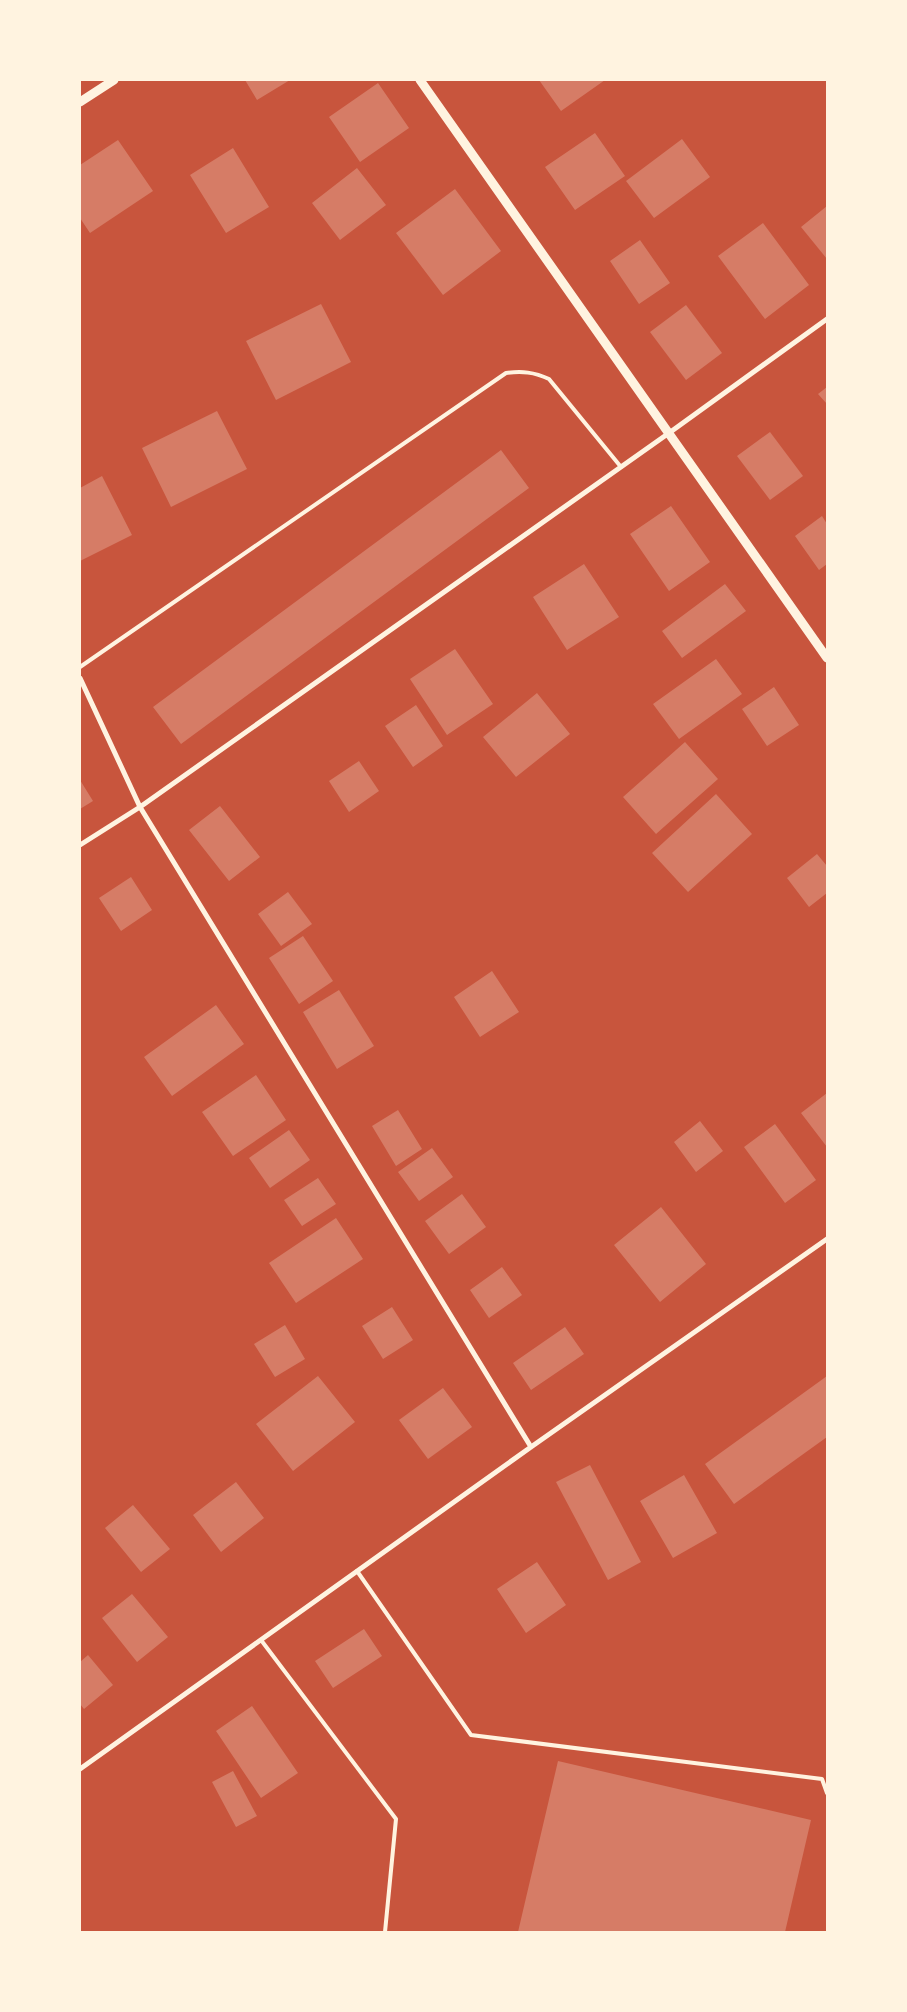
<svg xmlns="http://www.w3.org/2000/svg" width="907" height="2012" font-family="Lato,sans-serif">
	<rect width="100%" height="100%" fill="#c8553d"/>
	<!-- building -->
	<path fill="#d67c66" d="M245,80H290L257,100Z
		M539,80H605L561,111Z
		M378,83L409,128L360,162L329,117Z
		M595,133L625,176L575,210L545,167Z
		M682,139L710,177L654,218L626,181Z
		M118,140L153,191L90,233L80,218V165Z
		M233,148L269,207L226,233L190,175Z
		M357,168L386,205L340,240L312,203Z
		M455,189L501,251L443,295L396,233Z
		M827,206V259L801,227Z
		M763,223L809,285L765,319L718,256Z
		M640,240L670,283L639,304L610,261Z
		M321,304L351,362L276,400L246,341Z
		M686,305L722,353L686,380L650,332Z
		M827,387V404L818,394Z
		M217,411L247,469L171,507L142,448Z
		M770,432L803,476L770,500L737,456Z
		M501,450L529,488L181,744L153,707Z
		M102,476L132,535L80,561V488Z
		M671,506L710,562L669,591L630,534Z
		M822,516L827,524V564L819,570L795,536Z
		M584,564L619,617L567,650L533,597Z
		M725,584L746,611L682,658L662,631Z
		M455,649L493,704L447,735L410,679Z
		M716,659L742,694L679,739L653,704Z
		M774,687L799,725L767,746L742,709Z
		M537,693L570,734L516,777L483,737Z
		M416,705L443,746L413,767L385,726Z
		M685,742L718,779L656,834L623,797Z
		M359,761L379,791L349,812L329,781Z
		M80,780L93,801L80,809Z
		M716,794L752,834L688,892L652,853Z
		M220,806L260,857L229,881L189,830Z
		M817,854L827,866V893L809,907L787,878Z
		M131,877L152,910L121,931L99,898Z
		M288,892L312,924L281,946L258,914Z
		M303,936L333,981L299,1004L269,958Z
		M492,971L519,1012L480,1037L454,997Z
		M339,990L374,1046L337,1069L303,1012Z
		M216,1005L244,1044L172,1096L144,1057Z
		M256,1075L286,1120L233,1156L202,1112Z
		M827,1093V1147L801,1113Z
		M398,1110L422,1149L396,1166L372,1126Z
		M700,1121L723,1151L696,1172L674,1142Z
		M775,1124L816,1180L785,1203L744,1147Z
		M289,1130L310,1160L270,1188L249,1158Z
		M432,1148L453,1177L419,1201L398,1172Z
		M318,1178L336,1204L302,1226L284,1200Z
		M462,1194L486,1227L449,1254L425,1221Z
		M661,1207L706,1264L660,1302L614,1245Z
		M336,1218L363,1259L296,1303L269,1263Z
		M502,1267L522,1295L489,1318L470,1290Z
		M392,1307L413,1340L383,1359L362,1326Z
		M285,1325L305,1359L275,1377L254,1344Z
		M565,1327L584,1354L531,1390L513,1363Z
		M318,1376L355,1422L293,1471L256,1424Z
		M827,1376V1437L734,1504L705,1464Z
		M443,1388L472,1427L428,1459L399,1420Z
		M590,1465L641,1562L608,1580L556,1482Z
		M684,1475L717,1533L673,1558L640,1501Z
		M236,1482L264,1518L221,1552L193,1515Z
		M133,1505L170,1549L141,1572L105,1528Z
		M537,1562L566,1605L526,1633L497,1589Z
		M132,1594L168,1637L137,1662L102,1618Z
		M364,1629L382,1656L333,1688L315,1661Z
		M88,1655L113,1685L84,1709L80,1704V1662Z
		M252,1706L298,1773L261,1798L216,1731Z
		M558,1761L811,1820L785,1932H518Z
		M233,1771L257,1816L236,1827L212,1782Z"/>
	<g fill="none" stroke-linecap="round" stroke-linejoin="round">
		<!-- service -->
		<path stroke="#fff3e0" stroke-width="4" d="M80,667L506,373C522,371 534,372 549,379L621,467
			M357,1571L471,1735L822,1779L827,1793
			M261,1640L396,1819L385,1932"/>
		<!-- minor -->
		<path stroke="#fff3e0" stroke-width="5" d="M80,678L140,807L531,1447
			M80,845L140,807L669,433L827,319
			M80,1769L531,1447L827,1239"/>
		<!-- tertiary -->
		<path stroke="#fff3e0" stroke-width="9" d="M420,80L827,658
			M80,102L114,80"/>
	</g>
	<!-- border -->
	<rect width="907" height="2012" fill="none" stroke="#fff3e0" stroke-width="162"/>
</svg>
